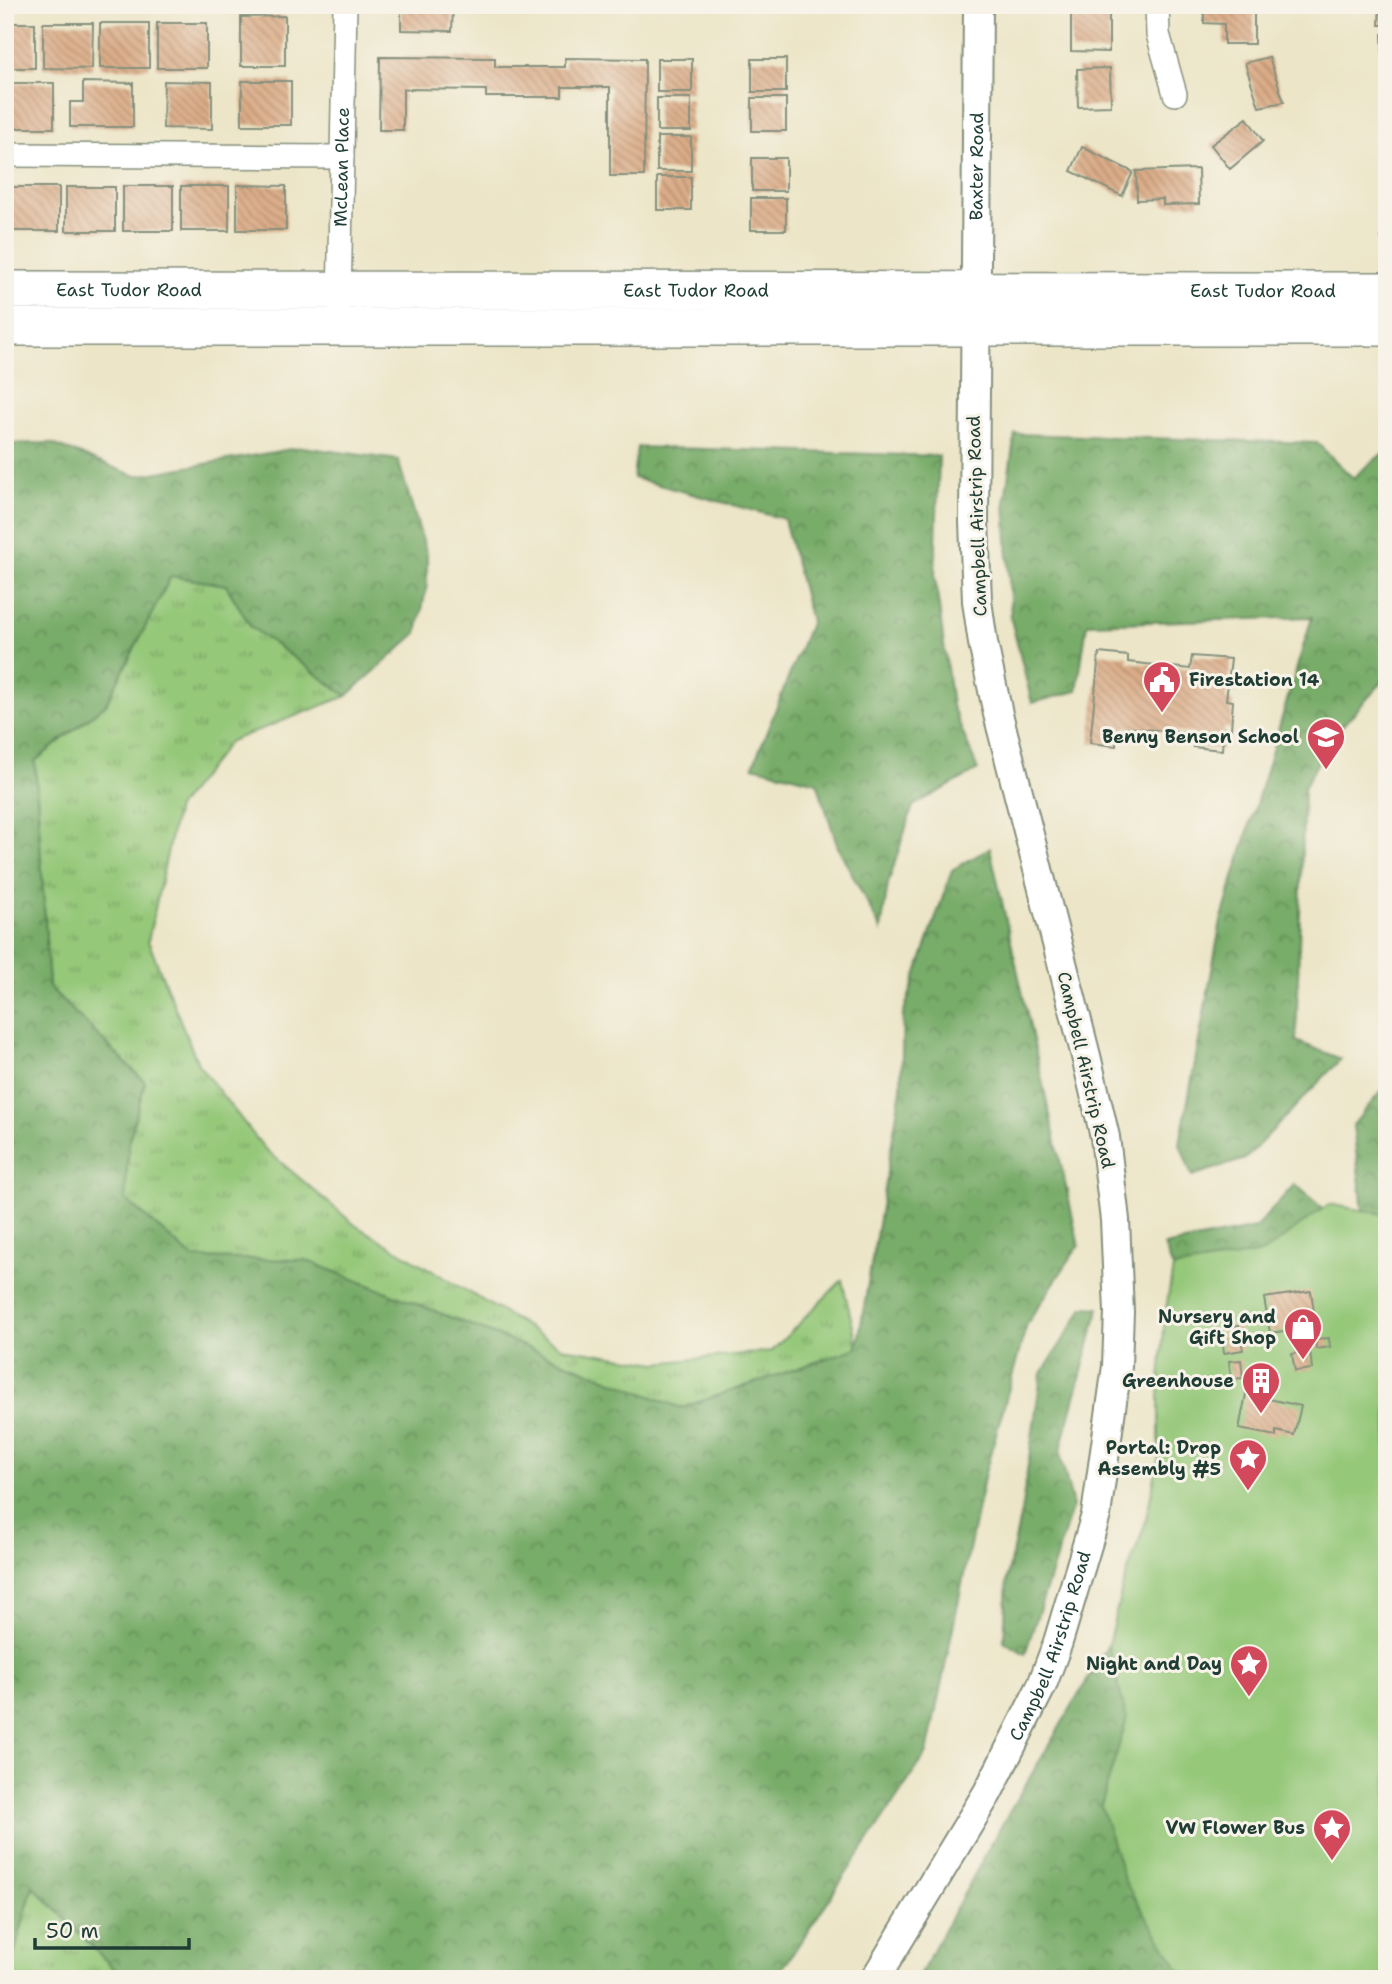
<svg xmlns="http://www.w3.org/2000/svg" width="1392" height="1984" font-family="'Shantell Sans',sans-serif">
	<defs>
		<pattern id="grass-tufts" width="24" height="20" patternUnits="userSpaceOnUse" patternTransform="scale(1.75)"><rect width="24" height="20" fill="#95c879"/><path d="M3 7l-1-3M5 7V3M7 7l1-3M15 17l-1-3M17 17v-4M19 17l1-3" fill="none" stroke="#79a464"/></pattern>
		<pattern id="forest-crowns" width="20" height="18" patternUnits="userSpaceOnUse" patternTransform="scale(1.75)"><rect width="20" height="18" fill="#78ac69"/><path d="M2 6a3 3 0 1 1 6 0M12 15a3 3 0 1 1 6 0" fill="none" stroke="#628d57"/></pattern>
		<pattern id="building-back-hatch" width="6" height="6" patternUnits="userSpaceOnUse" patternTransform="scale(1.75)"><rect width="6" height="6" fill="#dbac87"/><path d="M-1 5l2 2M0 0l6 6M5-1l2 2" fill="none" stroke="#b18d6f"/></pattern>
	</defs>
	<rect width="100%" height="100%" fill="#f7f3e8"/>
	<filter id="ink" filterUnits="userSpaceOnUse"><feTurbulence type="fractalNoise" baseFrequency=".0143" numOctaves="2"/><feDisplacementMap in="SourceGraphic" scale="14" xChannelSelector="R" yChannelSelector="G"/><feConvolveMatrix kernelMatrix="1 2 1 2 8 2 1 2 1" color-interpolation-filters="sRGB"/></filter>
	<filter id="wash" filterUnits="userSpaceOnUse"><feTurbulence type="fractalNoise" baseFrequency=".00686" numOctaves="4" result="noise"/><feDisplacementMap in="SourceGraphic" scale="28" xChannelSelector="R" yChannelSelector="G"/><feGaussianBlur stdDeviation="1.57" result="paint"/><feColorMatrix in="noise" values="0 0 0 0 0 0 0 0 0 0 0 0 0 0 0 0 0 1.4 0 .05"/><feComposite in="paint" operator="in"/></filter>
	<g filter="url(#wash)">
		<rect width="100%" height="100%" fill="#ece5c7"/>
		<!-- grass -->
		<path fill="url(#grass-tufts)" stroke="#5a8256" stroke-width="2" d="M171,576L226,585L251,627L347,696L230,741L177,808L148,941L198,1064L264,1148L355,1225L563,1348L657,1363L772,1351L842,1280L858,1348L681,1408L305,1260H195L124,1199L129,1140L145,1082L49,987L35,761L106,704Z
			M33,1885L124,1979H7Z"/>
		<!-- forest -->
		<path fill="url(#forest-crowns)" stroke="#4c744e" stroke-width="2" d="M1015,434L1317,443L1354,479L1356,475L1387,450V677L1331,738L1304,788L1296,1041L1341,1059L1245,1159L1192,1176L1180,1144L1221,921L1312,617L1087,624L1077,691L1032,703L1011,619L1005,499Z
			M50,443L136,476L302,447L398,460L427,555V585L417,633L347,696L251,627L226,585L171,576L106,704L35,761L49,987L145,1082L129,1140L125,1199L193,1258L305,1260L681,1408L857,1348L901,1089L903,1014L952,870L990,848L1079,1245L1027,1324L985,1473L927,1753L785,1965L768,1979H124L33,1886L7,1979H5V444Z
			M637,447L939,456L935,576L952,706L978,770L913,806L888,884L881,930L838,847L817,782L753,766L811,621L784,519L633,478Z
			M1387,1084V1215L1363,1211L1353,1125Z
			M1295,1184L1323,1209L1263,1253L1173,1268L1164,1246L1255,1228Z
			M1084,1307L1099,1308L1060,1453L1073,1506L1025,1654L1004,1641L1007,1578L1021,1513L1041,1375Z
			M1108,1645L1127,1718L1101,1806L1180,1969L1196,1979H917L1004,1821Z"/>
		<!-- garden -->
		<path fill="#95c879" stroke="#5a8256" stroke-width="2" d="M1329,1204L1387,1215V1979H1196L1180,1970L1125,1882L1101,1806L1127,1719L1108,1645L1123,1585L1145,1524L1159,1457V1395L1165,1315L1173,1268L1263,1253Z"/>
		<g id="blocks">
			<!-- building -->
			<path fill="url(#building-back-hatch)" d="M401,5H453L452,31L401,30Z
				M1071,5H1109V52L1071,51Z
				M1204,5H1254V44H1224V24L1204,23Z
				M1380,5H1387V25H1379Z
				M285,16V66H241V17Z
				M5,23H35V68H5Z
				M43,23H93L92,69L43,68Z
				M100,23H149V68H100Z
				M157,23H207V68H157Z
				M1382,34H1387V92H1384Z
				M380,57L495,58V67H565V58L645,59L644,176H610V87H562V97H486V90L403,89V130H379Z
				M1269,57L1284,102L1259,107L1245,63Z
				M657,59H692V92H657Z
				M752,59H786V92H752Z
				M1110,68L1111,106L1078,107L1077,69Z
				M164,81L212,82V129L163,128Z
				M242,81H291V125H242Z
				M83,82L133,83V127H70V102H83Z
				M5,83H54V128H5Z
				M657,98H691V131H657Z
				M752,98H786V131H752Z
				M1247,118L1263,141L1230,169L1211,145Z
				M657,137H691V171H657Z
				M1082,147L1133,172L1122,196L1071,171Z
				M752,158H786V191H752Z
				M1198,169L1199,204L1163,205V199L1137,200L1136,171Z
				M657,177H691V210H657Z
				M1381,182H1387V238H1381Z
				M237,185L286,186V230H237Z
				M123,186H173V231H123Z
				M181,186H229V231H181Z
				M9,187H59V231H9Z
				M66,187H115V231H66Z
				M751,198H786V230H751Z
				M1099,653L1128,656V662L1190,669L1192,656L1231,659L1226,700L1233,701L1231,729L1224,728L1222,750L1193,747L1195,734L1125,727L1124,734L1117,733L1116,746L1090,743Z
				M1311,1291L1316,1326L1270,1333L1264,1298Z
				M1239,1326L1243,1350L1224,1353L1221,1329Z
				M1329,1338L1330,1347L1316,1349L1315,1339Z
				M1310,1351L1312,1369L1295,1371L1292,1354Z
				M1241,1360L1243,1378L1231,1379L1229,1361Z
				M1246,1394L1301,1406L1294,1435L1276,1431V1436L1239,1429Z"/>
		</g>
	</g>
	<g filter="url(#ink)">
		<use href="#blocks" fill-opacity="0" stroke="#86917e" stroke-width="2"/>
		<g fill="none" stroke-linecap="round" stroke-linejoin="round">
			<defs>
				<g id="minor">
					<path d="M1157,5L1158,34L1175,94"/>
					<path d="M5,155L342,157"/>
					<path id="s1" d="M339,303L345,5"/>
				</g>
				<g id="tertiary">
					<path id="s2" d="M875,1979L988,1792L1042,1685L1058,1642L1096,1515L1117,1366L1119,1312L1115,1220L1105,1137L1086,1056L998,714L983,643L977,601L974,521L978,5"/>
				</g>
				<g id="primary">
					<path id="s3" d="M5,290L1387,291"/>
					<path d="M5,327H1387"/>
				</g>
			</defs>
			<!-- minor casing -->
			<use href="#minor" stroke="#86917e" stroke-width="26"/>
			<!-- tertiary casing -->
			<use href="#tertiary" stroke="#86917e" stroke-width="32"/>
			<!-- primary casing -->
			<use href="#primary" stroke="#86917e" stroke-width="40"/>
			<!-- minor -->
			<use href="#minor" stroke="#fff" stroke-width="23"/>
			<!-- tertiary -->
			<use href="#tertiary" stroke="#fff" stroke-width="28"/>
			<!-- primary -->
			<use href="#primary" stroke="#fff" stroke-width="37"/>
		</g>
	</g>
	<!-- icons -->
	<defs>
		<symbol id="civic-pin" viewBox="-11 -11 22 30"><path d="M0 17L-7.5 6A9.5 9.5 0 1 1 7.5 6Z" fill="#d1495b" stroke="#f7f3e8"/><path d="M-.6-6.5H3V-4.5H.6V-3L4-1V1h2V6H-6V1h2V-1L-.6-3ZM-1.2 2.5V6h2.4V2.5Z" fill="#fff"/></symbol>
		<symbol id="school-pin" viewBox="-11 -11 22 30"><path d="M0 17L-7.5 6A9.5 9.5 0 1 1 7.5 6Z" fill="#d1495b" stroke="#f7f3e8"/><path d="M0-5L7-2L0 1L-7-2ZM-4 1L0 2.5L4 1V4Q0 6-4 4Z" fill="#fff"/></symbol>
		<symbol id="shop-pin" viewBox="-11 -11 22 30"><path d="M0 17L-7.5 6A9.5 9.5 0 1 1 7.5 6Z" fill="#d1495b" stroke="#f7f3e8"/><path d="M-5-2.5h2.3a2.7 3.5 0 0 1 5.4 0H5L5.5 6h-11ZM-1.5-2.5h3a1.5 2.3 0 0 0-3 0Z" fill="#fff"/></symbol>
		<symbol id="building-pin" viewBox="-11 -11 22 30"><path d="M0 17L-7.5 6A9.5 9.5 0 1 1 7.5 6Z" fill="#d1495b" stroke="#f7f3e8"/><path d="M-4-6H4V6H1V3H-1V6H-4ZM-2.5-4.3h1.7v1.8h-1.7ZM.8-4.3h1.7v1.8H.8ZM-2.5-1h1.7V.8h-1.7ZM.8-1h1.7V.8H.8Z" fill="#fff"/></symbol>
		<symbol id="sight-pin" viewBox="-11 -11 22 30"><path d="M0 17L-7.5 6A9.5 9.5 0 1 1 7.5 6Z" fill="#d1495b" stroke="#f7f3e8"/><path d="M0-6L1.8-2.2L6-1.7L2.9 1.2L3.7 5.4L0 3.3L-3.7 5.4L-2.9 1.2L-6-1.7L-1.8-2.2Z" fill="#fff"/></symbol>
	</defs>
	<g fill-rule="evenodd">
		<use href="#civic-pin" x="1140" y="658" width="44" height="60"/>
		<use href="#school-pin" x="1304" y="715" width="44" height="60"/>
		<use href="#shop-pin" x="1281" y="1305" width="44" height="60"/>
		<use href="#building-pin" x="1239" y="1359" width="44" height="60"/>
		<use href="#sight-pin" x="1226" y="1436" width="44" height="60"/>
		<use href="#sight-pin" x="1227" y="1642" width="44" height="60"/>
		<use href="#sight-pin" x="1310" y="1806" width="44" height="60"/>
	</g>
	<g text-anchor="middle" stroke-width="6" stroke-linejoin="round" paint-order="stroke">
		<!-- street labels -->
		<g font-size="18" fill="#1f3d34" stroke="#f7f3e8">
			<text dy="6" stroke="none"><textPath href="#s1" startOffset="136">McLean Place</textPath></text>
			<text dy="6" stroke="none"><textPath href="#s2" startOffset="1883">Baxter Road</textPath></text>
			<text dy="6" stroke="none"><textPath href="#s3" startOffset="124">East Tudor Road</textPath></text>
			<text dy="6" stroke="none"><textPath href="#s3" startOffset="691">East Tudor Road</textPath></text>
			<text dy="6" stroke="none"><textPath href="#s3" startOffset="1258">East Tudor Road</textPath></text>
			<text transform="translate(977 516) rotate(-92)" y="6">Campbell Airstrip Road</text>
			<text transform="translate(1086 1070) rotate(77)" y="6">Campbell Airstrip Road</text>
			<text dy="6" stroke="none"><textPath href="#s2" startOffset="378">Campbell Airstrip Road</textPath></text>
		</g>
		<!-- poi labels -->
		<g font-size="18" font-weight="bold" fill="#1f3d34" stroke="#f7f3e8" text-anchor="end">
			<text x="1189" y="686" text-anchor="start">Firestation 14</text>
			<text x="1299" y="743">Benny Benson School</text>
			<text x="1276" y="1323">Nursery and<tspan x="1276" dy="21">Gift Shop</tspan></text>
			<text x="1234" y="1387">Greenhouse</text>
			<text x="1221" y="1454">Portal: Drop<tspan x="1221" dy="21">Assembly #5</tspan></text>
			<text x="1222" y="1670">Night and Day</text>
			<text x="1305" y="1834">VW Flower Bus</text>
		</g>
	</g>
	<!-- margin -->
	<rect width="1392" height="1984" fill="none" stroke="#f7f3e8" stroke-width="28"/>
	<!-- scale -->
	<path d="M35 1938v10h154v-10" fill="none" stroke="#1f3d34" stroke-width="3.5"/>
	<text x="46" y="1938" font-size="21" fill="#1f3d34" stroke="#f7f3e8" stroke-width="5" paint-order="stroke">50 m</text>
</svg>
